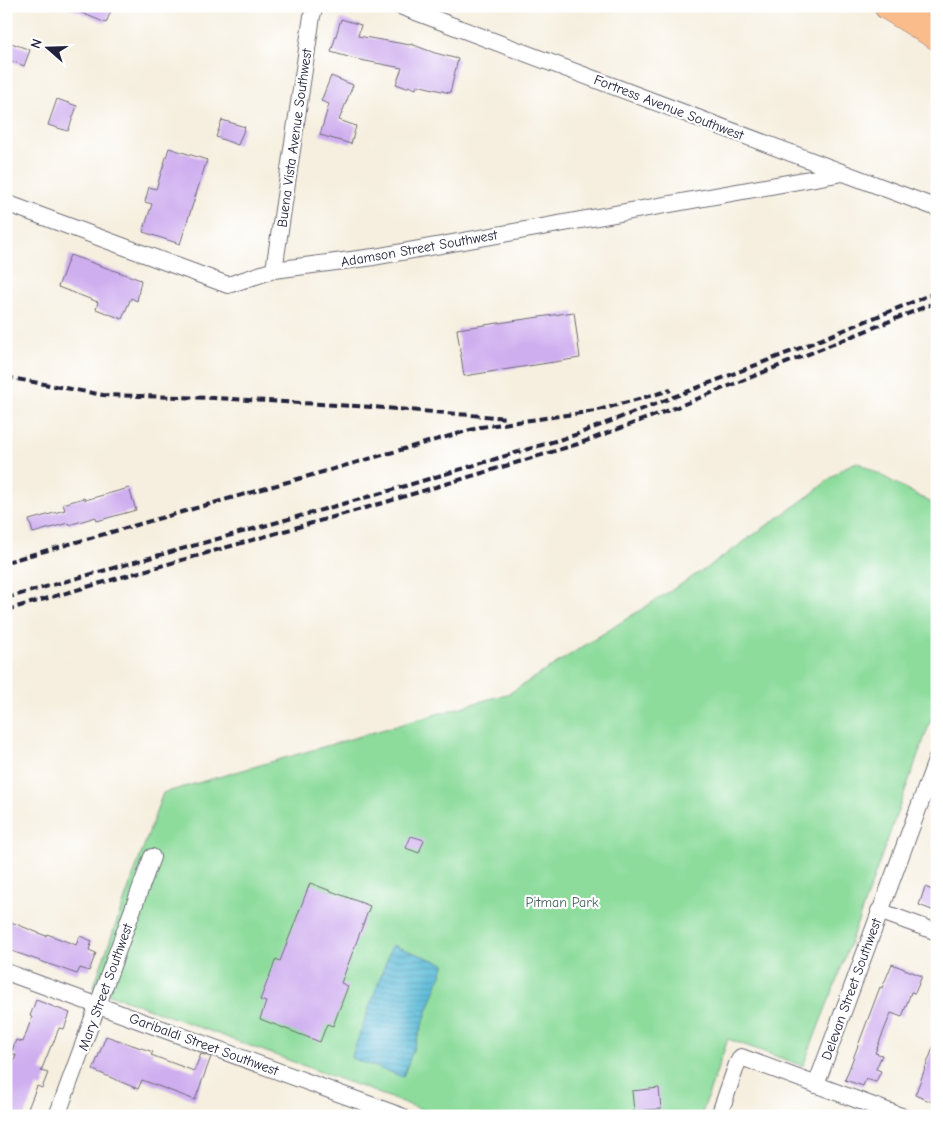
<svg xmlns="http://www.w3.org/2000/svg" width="943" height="1122" font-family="'Comic Neue',sans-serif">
	<defs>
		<pattern id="water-rules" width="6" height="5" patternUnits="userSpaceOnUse" patternTransform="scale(1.25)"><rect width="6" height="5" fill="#59bad8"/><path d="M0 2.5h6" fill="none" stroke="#4997b0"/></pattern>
	</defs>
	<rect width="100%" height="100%" fill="#fff"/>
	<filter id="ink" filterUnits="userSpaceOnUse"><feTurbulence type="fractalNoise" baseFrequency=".02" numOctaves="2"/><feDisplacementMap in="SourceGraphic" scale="10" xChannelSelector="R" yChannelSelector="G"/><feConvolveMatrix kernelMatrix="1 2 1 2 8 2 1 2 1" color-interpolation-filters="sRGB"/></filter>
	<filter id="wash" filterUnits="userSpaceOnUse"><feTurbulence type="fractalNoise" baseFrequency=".0096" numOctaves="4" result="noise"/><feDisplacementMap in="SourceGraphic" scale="20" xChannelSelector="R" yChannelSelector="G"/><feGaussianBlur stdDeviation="1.12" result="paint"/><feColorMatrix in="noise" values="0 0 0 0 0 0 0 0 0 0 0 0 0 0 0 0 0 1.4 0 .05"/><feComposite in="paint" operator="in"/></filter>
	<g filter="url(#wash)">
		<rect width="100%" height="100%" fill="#f6efdf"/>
		<!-- park -->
		<path fill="#8ddc9c" stroke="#587f6c" d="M857,462L937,506V703L836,982L803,1066L728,1039L701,1116H440L93,988L163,793L510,693L711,565L810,495L843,468Z"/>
		<!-- water -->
		<path fill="url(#water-rules)" stroke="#3e6e8a" d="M392,945L445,964L403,1077L351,1058Z"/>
		<g id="blocks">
			<!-- building -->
			<path fill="#cfaeef" d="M65,6H113L106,23Z
				M341,19L361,25L358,36L410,45L411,44L435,53L458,59L450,93L417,85L416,89L408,86L407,88L396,84L402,68L355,59L331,52Z
				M6,41L30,50L24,66L6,59Z
				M331,76L353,85L339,120L356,126L351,144L320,135L329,104L321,101Z
				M57,99L77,106L68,131L48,125Z
				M222,120L245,127L238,145L216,137Z
				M169,148L207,160L180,244L143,232L152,204L145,202L149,187L156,189Z
				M70,255L141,280L137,301L131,298L122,319L96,309L98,302L58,287Z
				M574,312L580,358L464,376L457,329Z
				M129,488L136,510L97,521L96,517L69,525L68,523L33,533L29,520L65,510L63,504L84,498L85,500Z
				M411,836L424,840L419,853L406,848Z
				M310,883L370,906L341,983L348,986L333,1026L327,1024L320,1042L260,1019L266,1002L260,1000L276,959L280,961Z
				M925,887L937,892V912L919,905Z
				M6,920L46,936L47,934L76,945L80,936L92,941L89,950L96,953L89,971L80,968L77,974L6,949Z
				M892,964L922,976L915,993L911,992L902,1017L891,1013L875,1053L882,1055L876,1069L881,1071L876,1082L866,1079L863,1086L845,1080L880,987L882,988Z
				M36,1000L70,1013L64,1029L59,1028L52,1046H51L41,1071L48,1073L42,1088L37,1086L25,1116H6V1081L16,1055L11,1053L16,1040L23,1042L32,1017L30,1016Z
				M106,1036L153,1052L151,1055L194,1071L201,1054L211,1057L195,1100L142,1080L138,1089L93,1070Z
				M936,1040L937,1089L932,1102L915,1095Z
				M659,1088L661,1109L634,1111L632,1091Z"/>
		</g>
	</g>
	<g filter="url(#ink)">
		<use href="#blocks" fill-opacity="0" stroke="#6c6a74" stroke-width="1"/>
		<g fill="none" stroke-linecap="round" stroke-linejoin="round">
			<defs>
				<path id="street" d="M400,6L937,208
					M6,203L228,285L274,270L374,257L843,173
					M274,270L312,16L315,6
					M879,911L937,932
					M6,972L401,1116
					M816,1085L937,758
					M57,1116L152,857
					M719,1116L737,1064L741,1057L901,1116"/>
				<path id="highway" d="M888,6L937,36"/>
			</defs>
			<!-- street casing -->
			<use href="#street" stroke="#6c6a74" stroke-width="18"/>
			<!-- highway casing -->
			<use href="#highway" stroke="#6c6a74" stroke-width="29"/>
			<!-- street -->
			<use href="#street" stroke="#fff" stroke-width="16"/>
			<!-- highway -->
			<use href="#highway" stroke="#fabc8b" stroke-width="28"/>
			<!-- rail -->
			<path stroke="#22223b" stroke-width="4" stroke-dasharray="8 4" stroke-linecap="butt" d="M6,377L103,395L214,398L372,407L507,418
				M6,562L481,427L595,411L671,390
				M6,598L382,493L575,435L800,348L937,292
				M6,610L386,502L578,444L677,407L937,302"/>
		</g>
	</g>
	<g text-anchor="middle" stroke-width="4.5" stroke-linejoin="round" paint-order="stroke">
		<!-- street labels -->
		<g font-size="14" fill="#22223b" stroke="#fff">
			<text transform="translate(669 107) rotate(21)" y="5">Fortress Avenue Southwest</text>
			<text transform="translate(294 138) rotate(-82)" y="5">Buena Vista Avenue Southwest</text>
			<text transform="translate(419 248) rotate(-10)" y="5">Adamson Street Southwest</text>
			<text transform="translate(105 987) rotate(-70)" y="5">Mary Street Southwest</text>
			<text transform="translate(851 989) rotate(-70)" y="5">Delevan Street Southwest</text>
			<text transform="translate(204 1044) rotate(20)" y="5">Garibaldi Street Southwest</text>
		</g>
		<!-- park labels -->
		<g font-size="14" fill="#47635d" stroke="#fff">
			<text x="562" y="907">Pitman Park</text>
		</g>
	</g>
	<!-- margin -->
	<rect width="943" height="1122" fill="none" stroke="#fff" stroke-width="25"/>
	<!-- north arrow -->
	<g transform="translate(48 48) rotate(290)" stroke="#ffffff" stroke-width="4" paint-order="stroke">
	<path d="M0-4L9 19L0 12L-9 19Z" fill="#22223b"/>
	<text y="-8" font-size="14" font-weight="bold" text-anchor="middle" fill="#22223b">N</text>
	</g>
</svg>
